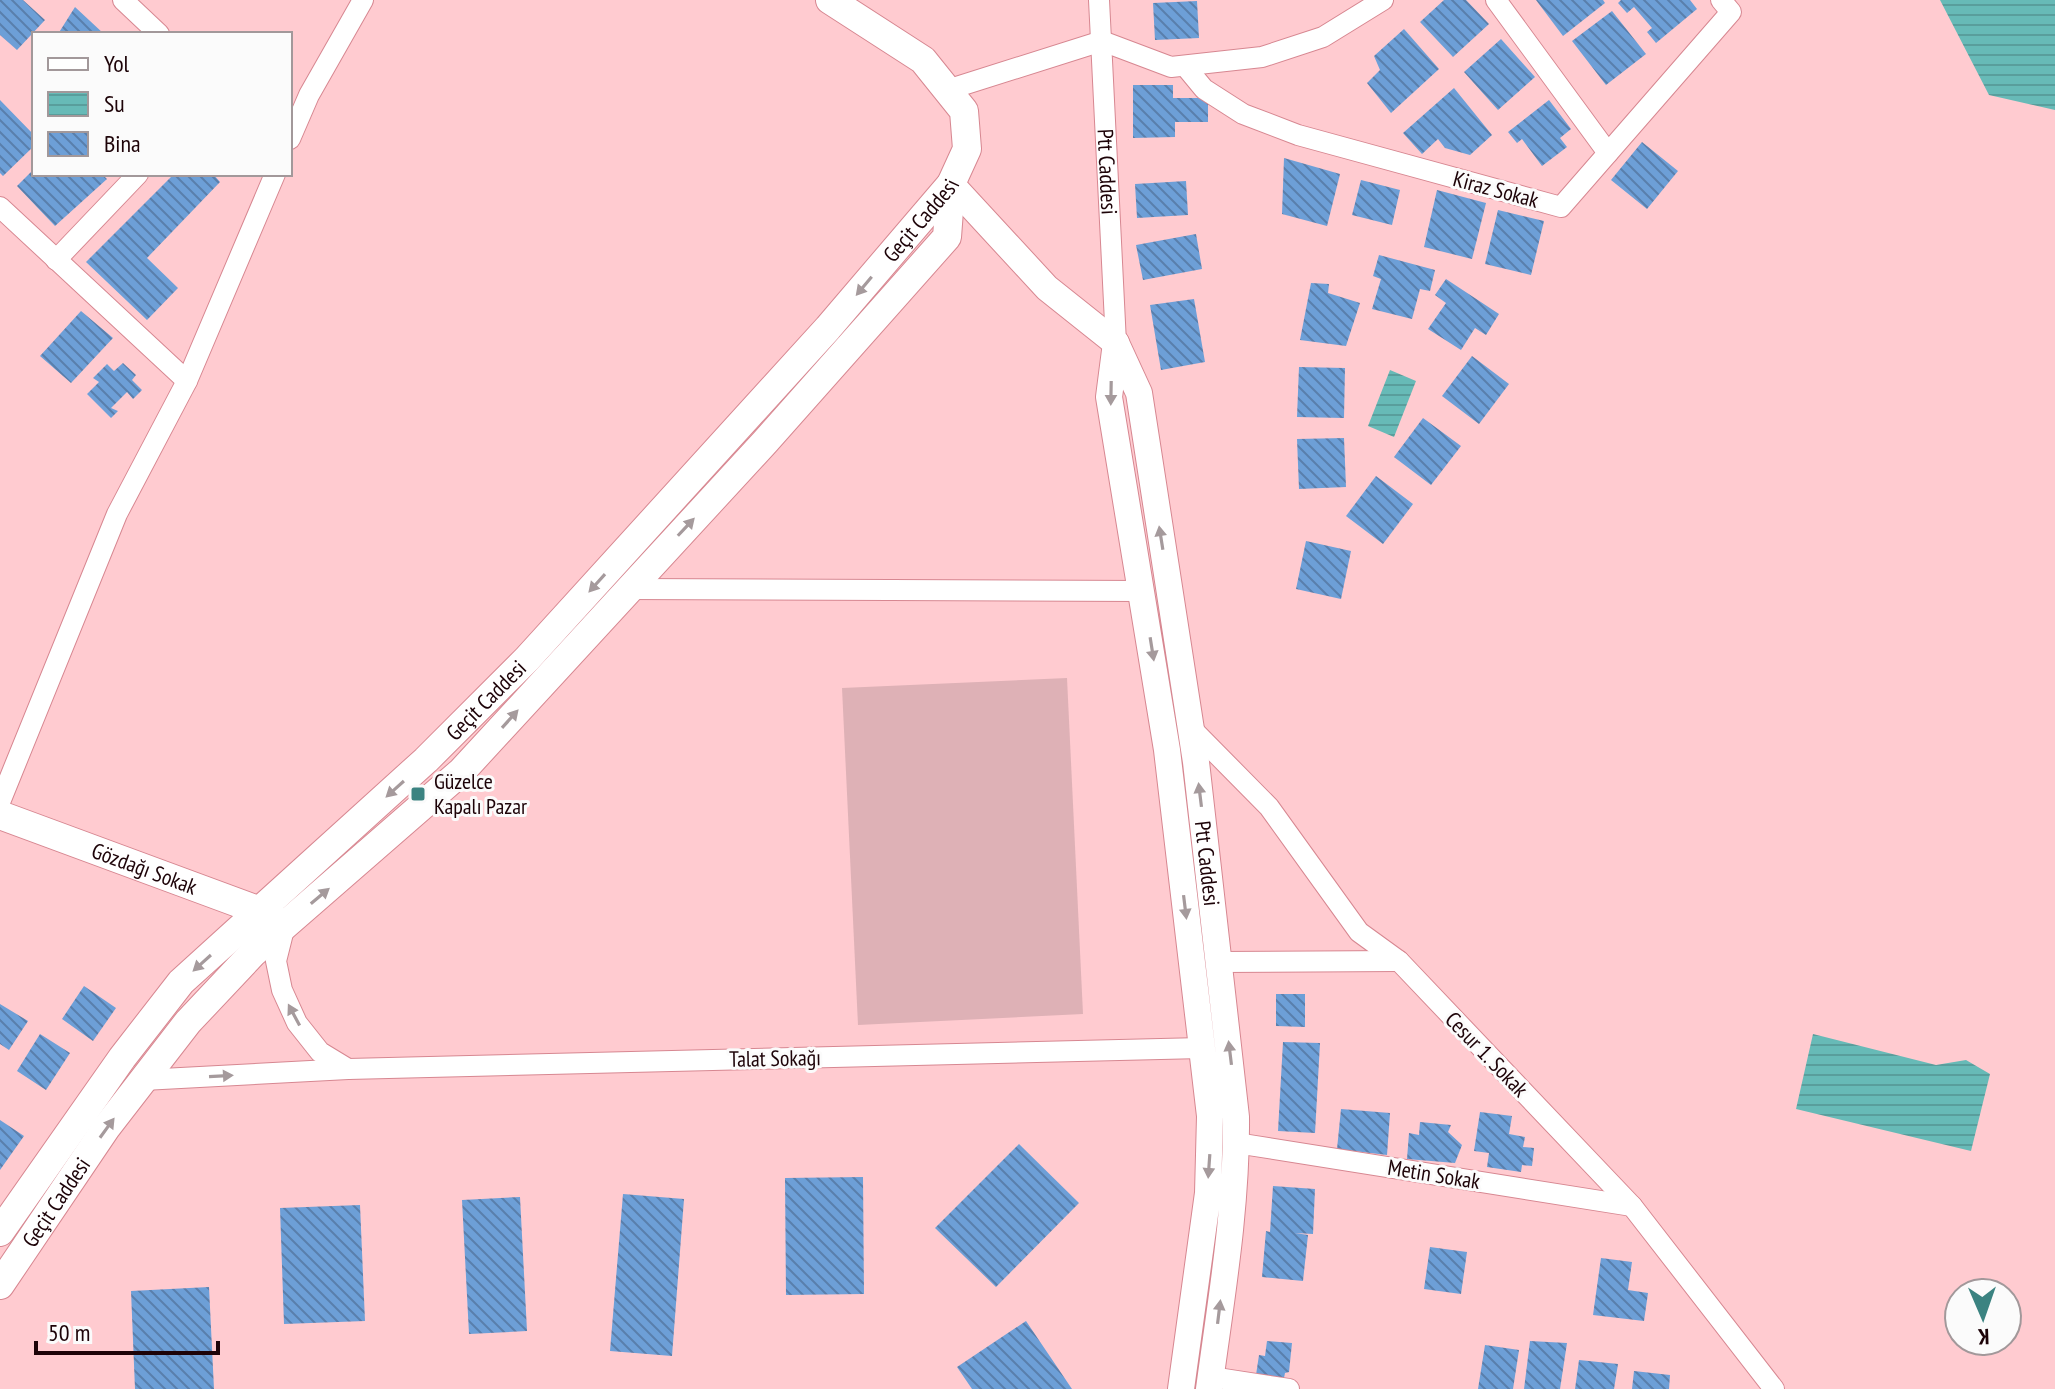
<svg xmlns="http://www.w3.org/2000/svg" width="2055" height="1389" font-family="'PT Sans Narrow',sans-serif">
	<defs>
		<pattern id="water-rules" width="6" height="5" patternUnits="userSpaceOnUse" patternTransform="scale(2)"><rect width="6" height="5" fill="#67bab7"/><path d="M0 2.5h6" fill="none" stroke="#599e9c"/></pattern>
		<pattern id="building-back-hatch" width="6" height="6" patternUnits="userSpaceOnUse" patternTransform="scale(2)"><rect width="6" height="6" fill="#6d9fd7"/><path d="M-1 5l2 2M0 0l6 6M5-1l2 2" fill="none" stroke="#597fac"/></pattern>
	</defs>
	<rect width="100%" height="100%" fill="#ffcbd0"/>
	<!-- pitch -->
	<path fill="#deb1b6" d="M1067,678L1083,1014L858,1025L842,688Z"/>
	<!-- water -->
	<path fill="url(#water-rules)" d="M1940,0H2055V110L1989,95Z
		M1390,370L1416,381L1394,437L1368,426Z
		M1813,1034L1936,1065L1966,1060L1990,1074L1971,1151L1796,1109Z"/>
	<!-- building -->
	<path fill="url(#building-back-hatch)" d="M0,0H23L45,20L17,50L0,35Z
		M1444,0H1466L1489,24L1453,57L1420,22Z
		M1536,0H1603L1605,3L1563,36Z
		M1621,0H1690L1697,9L1656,43L1647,32L1652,28L1634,7L1627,13L1618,3Z
		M1197,1L1199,38L1155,40L1153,3Z
		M75,7L104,34H58Z
		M1612,11L1646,54L1606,85L1572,41Z
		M1404,29L1439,69L1391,113L1367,83L1380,70L1374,56Z
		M1501,39L1535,77L1498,110L1464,72Z
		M1133,85H1173V98H1208V122H1175V137L1133,138Z
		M1454,88L1492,135L1470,155L1445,148L1438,139L1422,154L1403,133Z
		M0,100L34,135V146L3,176L0,173Z
		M1549,100L1571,129L1560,138L1567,147L1542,166L1522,139L1517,143L1508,132Z
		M1642,142L1678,171L1647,209L1611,180Z
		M1284,158L1340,174L1327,226L1282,214Z
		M34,169V174H102L107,179L55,226L17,186Z
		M174,174H213L220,182L147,258L178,288L147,320L86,262Z
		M1361,180L1400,190L1392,225L1352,215Z
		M1186,181L1188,215L1137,218L1135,184Z
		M1437,190L1486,203L1472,259L1424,247Z
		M1498,210L1544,221L1531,275L1485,264Z
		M1196,234L1202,269L1143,280L1136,245Z
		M1379,255L1435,270L1430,291L1420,289L1412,319L1372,309L1381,279L1373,276Z
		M1446,279L1499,314L1486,335L1475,328L1461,350L1428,329L1446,303L1435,295Z
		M1311,283L1329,284L1328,293L1360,303L1346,346L1300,340Z
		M1194,299L1205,362L1161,370L1150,305Z
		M81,311L113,338L71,383L40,356Z
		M1472,356L1509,384L1479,424L1442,396Z
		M123,363L136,375L132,380L142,390L133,399L127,392L111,408L118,411L111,418L87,394L99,382L93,378L107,364L114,371Z
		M1299,367L1345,368L1344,418L1297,417Z
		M1423,418L1461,446L1431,485L1394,457Z
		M1344,438L1346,487L1299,489L1297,439Z
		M1376,476L1413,504L1383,544L1346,516Z
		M1306,541L1351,551L1341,599L1296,589Z
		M84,986L116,1008L93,1041L62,1019Z
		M1276,994H1305V1027L1276,1026Z
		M0,1004L28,1021L9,1050L0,1044Z
		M40,1034L70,1053L46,1090L17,1071Z
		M1283,1042L1320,1043L1315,1133L1278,1131Z
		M1341,1109L1390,1113L1387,1155L1337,1149Z
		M1480,1112L1512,1116L1509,1134L1525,1137L1523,1147L1534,1148L1532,1166L1522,1165L1521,1172L1487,1167L1489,1153L1474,1151Z
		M0,1120L24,1136L0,1170Z
		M1420,1122L1451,1125L1448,1132L1462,1145L1455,1163L1407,1159L1409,1133L1419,1135Z
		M1019,1144L1079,1203L996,1287L935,1228Z
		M863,1177L864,1294L786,1295L785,1178Z
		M1273,1186L1315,1189L1313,1234L1295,1233L1308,1235L1303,1281L1262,1277L1266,1231L1270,1232Z
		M623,1194L684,1199L672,1356L610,1351Z
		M520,1197L527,1331L469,1334L462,1200Z
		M360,1205L365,1321L284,1324L280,1208Z
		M1430,1247L1467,1252L1461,1294L1424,1289Z
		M1601,1258L1632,1262L1628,1290L1648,1293L1644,1321L1593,1315Z
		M209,1287L214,1389H135L131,1291Z
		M1026,1321L1072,1389H972L957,1367Z
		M1267,1341L1292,1343L1289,1372L1285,1373L1284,1378L1256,1375L1259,1355L1265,1356Z
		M1530,1341L1567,1343L1560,1389H1524Z
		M1485,1345L1519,1350L1513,1389H1478Z
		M1579,1360L1618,1364L1614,1389H1575Z
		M1634,1371L1670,1375L1669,1389H1632Z"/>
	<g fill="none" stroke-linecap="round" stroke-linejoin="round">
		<defs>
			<g id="minor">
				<path d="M123,0L159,34"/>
				<path id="s1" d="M1099,0L1116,343"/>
				<path d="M1496,0L1608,153"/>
				<path d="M1185,66L1204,89L1243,114L1298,135L1561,207L1731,12L1721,0"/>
				<path d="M947,90L1102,41L1171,67L1262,57L1323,37L1383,0"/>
				<path d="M290,139L309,95L363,0"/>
				<path d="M0,207L187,381"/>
				<path d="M56,260L138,174"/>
				<path d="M629,589L1142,591"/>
				<path d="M1191,728L1269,807L1359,932L1399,961L1632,1206L1774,1389"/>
				<path d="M0,802L117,514L187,381L275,174"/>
				<path d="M285,925L276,961L282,990L297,1023L320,1052L348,1069"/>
				<path d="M1219,962L1399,961"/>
				<path d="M143,1080L348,1069L1202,1048"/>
				<path d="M1236,1143L1632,1206"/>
				<path d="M1211,1377L1289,1389"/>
			</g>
			<g id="tertiary">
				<path d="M951,184L1047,288L1116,343"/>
				<path id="s2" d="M1181,1389L1208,1193L1210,1116L1167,750L1109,397L1116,343L1139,393L1196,762L1236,1117C1237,1208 1221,1299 1209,1389"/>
			</g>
			<g id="secondary">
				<path id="s3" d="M0,815L260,911L274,919"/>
				<path id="s4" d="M0,1232L122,1058L181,982L426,760L527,659L828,328L951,184L967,149L964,111L923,60L830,0"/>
				<path id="s5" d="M0,1285L106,1128L188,1022L253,953L462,771L765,442L947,237L951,184"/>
			</g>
		</defs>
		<!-- minor casing -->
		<use href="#minor" stroke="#d78791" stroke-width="22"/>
		<!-- tertiary casing -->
		<use href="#tertiary" stroke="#d78791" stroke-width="28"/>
		<!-- secondary casing -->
		<use href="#secondary" stroke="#d78791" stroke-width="30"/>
		<!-- minor -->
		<use href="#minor" stroke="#fff" stroke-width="20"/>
		<!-- tertiary -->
		<use href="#tertiary" stroke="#fff" stroke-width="26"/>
		<!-- secondary -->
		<use href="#secondary" stroke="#fff" stroke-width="28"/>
	</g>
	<!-- one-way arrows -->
	<defs><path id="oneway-solid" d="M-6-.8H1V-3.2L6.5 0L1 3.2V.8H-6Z" transform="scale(2)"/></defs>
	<g fill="#a59a9c">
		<use href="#oneway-solid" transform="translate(864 286) rotate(130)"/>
		<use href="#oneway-solid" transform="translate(1111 393) rotate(91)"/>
		<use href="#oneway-solid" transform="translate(686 527) rotate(-47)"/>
		<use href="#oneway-solid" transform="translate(1161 538) rotate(-99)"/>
		<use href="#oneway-solid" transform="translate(597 583) rotate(132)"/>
		<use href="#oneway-solid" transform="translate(1152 649) rotate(81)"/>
		<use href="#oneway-solid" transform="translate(510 719) rotate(-48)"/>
		<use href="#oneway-solid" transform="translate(395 789) rotate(138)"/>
		<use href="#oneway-solid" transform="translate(1200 795) rotate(-97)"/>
		<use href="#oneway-solid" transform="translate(320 896) rotate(-40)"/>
		<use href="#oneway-solid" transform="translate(1185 907) rotate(83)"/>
		<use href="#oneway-solid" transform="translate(202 963) rotate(138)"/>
		<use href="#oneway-solid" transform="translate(294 1015) rotate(-118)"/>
		<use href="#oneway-solid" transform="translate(1230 1053) rotate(-97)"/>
		<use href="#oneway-solid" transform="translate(221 1076) rotate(-3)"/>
		<use href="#oneway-solid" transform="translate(107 1128) rotate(-54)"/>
		<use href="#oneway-solid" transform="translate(1209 1166) rotate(94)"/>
		<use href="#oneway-solid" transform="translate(1219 1312) rotate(-83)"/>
	</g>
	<!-- markers -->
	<rect fill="#3b8381" stroke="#fbfbfb" stroke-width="3" x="410" y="786" width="16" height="16" rx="4"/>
	<g text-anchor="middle" stroke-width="6" stroke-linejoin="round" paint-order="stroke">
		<!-- street labels -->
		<g font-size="22" fill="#1d0308" stroke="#fbfbfb">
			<text dy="8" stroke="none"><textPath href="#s1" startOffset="172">Ptt Caddesi</textPath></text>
			<text transform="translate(1496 189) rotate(15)" y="8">Kiraz Sokak</text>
			<text dy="8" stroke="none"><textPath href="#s4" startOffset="1372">Geçit Caddesi</textPath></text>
			<text dy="8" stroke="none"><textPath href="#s4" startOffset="724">Geçit Caddesi</textPath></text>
			<text dy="8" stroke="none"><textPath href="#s2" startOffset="1586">Ptt Caddesi</textPath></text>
			<text dy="8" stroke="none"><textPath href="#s3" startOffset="154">Gözdağı Sokak</textPath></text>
			<text transform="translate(1487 1054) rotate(46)" y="8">Cesur 1. Sokak</text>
			<text transform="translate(775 1058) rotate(-1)" y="8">Talat Sokağı</text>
			<text transform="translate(1434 1174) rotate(9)" y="8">Metin Sokak</text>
			<text dy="8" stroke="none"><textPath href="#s5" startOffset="100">Geçit Caddesi</textPath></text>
		</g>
		<!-- poi labels -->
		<g font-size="22" fill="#1d0308" stroke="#fbfbfb" text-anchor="start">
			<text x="434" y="789">Güzelce<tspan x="434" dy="25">Kapalı Pazar</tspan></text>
		</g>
	</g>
	<!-- legend -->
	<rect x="32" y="32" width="260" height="144" fill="#fbfbfb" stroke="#a2989a" stroke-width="2"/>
	<rect x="48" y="58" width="40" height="12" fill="#ffffff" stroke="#a2989a" stroke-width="2"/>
	<text x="104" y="72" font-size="24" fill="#1d0308">Yol</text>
	<rect x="48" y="92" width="40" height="24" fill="url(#water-rules)" stroke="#a2989a" stroke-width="2"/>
	<text x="104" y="112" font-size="24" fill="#1d0308">Su</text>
	<rect x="48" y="132" width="40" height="24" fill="url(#building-back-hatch)" stroke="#a2989a" stroke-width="2"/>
	<text x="104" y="152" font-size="24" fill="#1d0308">Bina</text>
	<!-- north arrow -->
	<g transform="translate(1983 1317) rotate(178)"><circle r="38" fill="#fbfbfb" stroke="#a2989a" stroke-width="2"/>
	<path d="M0-6L14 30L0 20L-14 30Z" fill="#3b8381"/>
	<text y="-12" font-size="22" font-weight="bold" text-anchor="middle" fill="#1d0308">K</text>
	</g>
	<!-- scale -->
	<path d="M36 1341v12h182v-12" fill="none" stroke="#1d0308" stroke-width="4"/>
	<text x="48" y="1341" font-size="24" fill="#1d0308" stroke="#fbfbfb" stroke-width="6" paint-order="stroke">50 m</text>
</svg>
